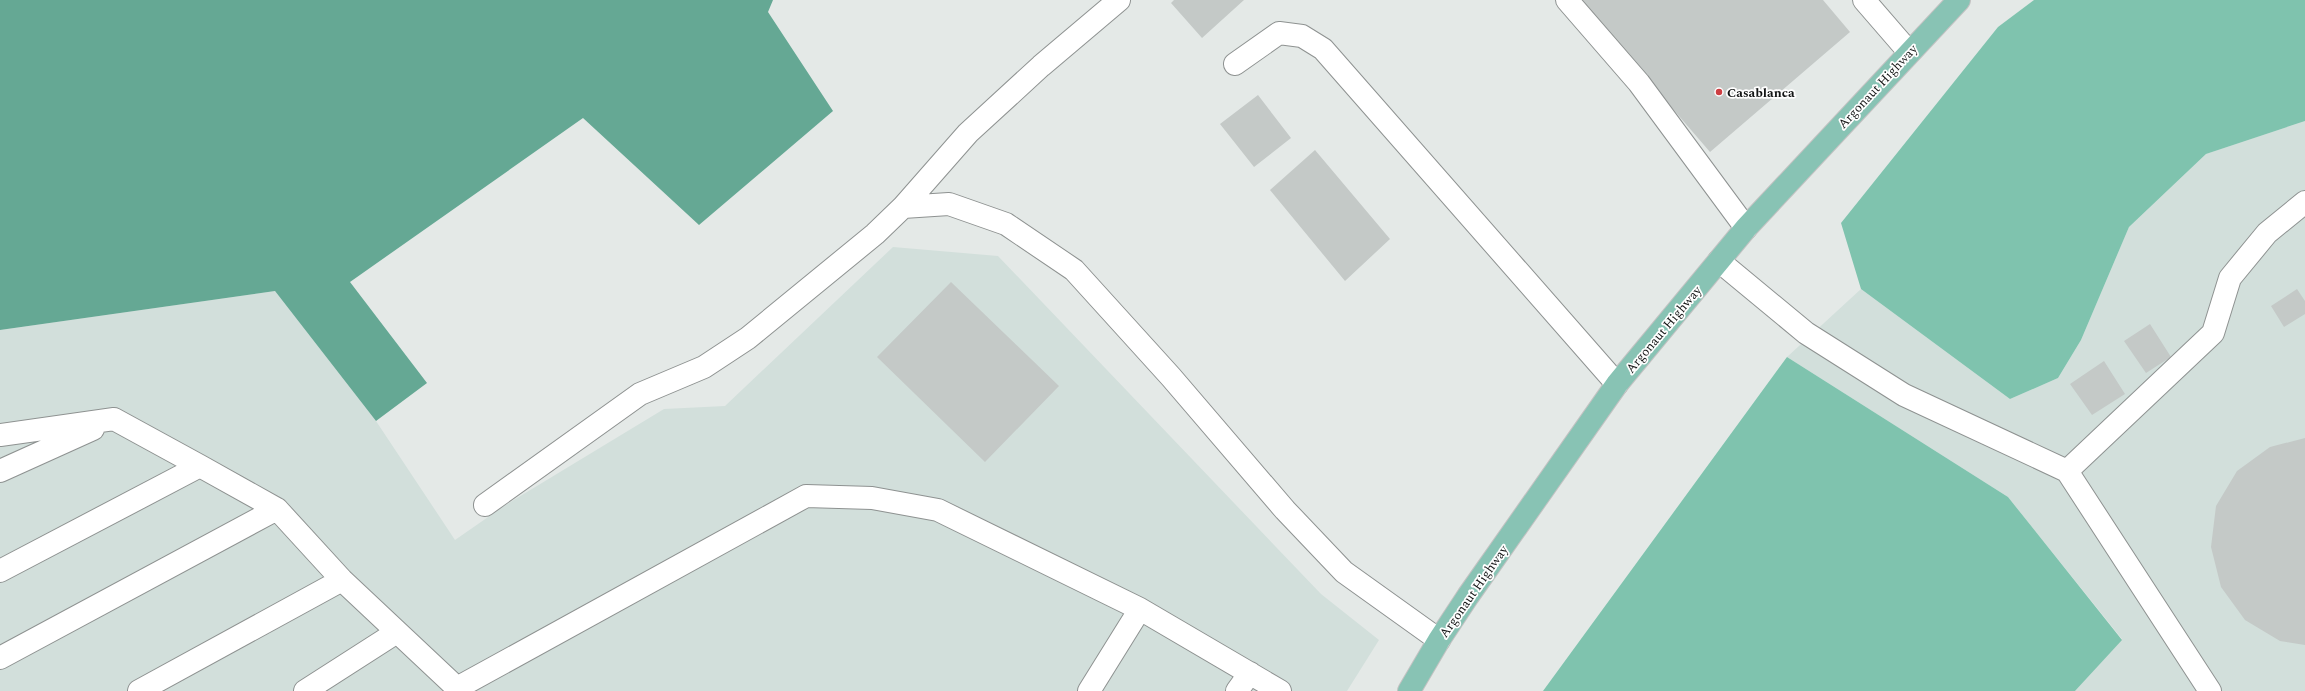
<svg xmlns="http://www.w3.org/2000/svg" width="2305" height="691" font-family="Spectral,serif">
	<rect width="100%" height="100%" fill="#e4e9e7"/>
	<!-- built -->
	<path fill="#d2dfdb" d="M2305,121V691H2075L2122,639L2008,497L1787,357L1861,289L2010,399L2058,378L2081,340L2129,227L2206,154Z
		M893,247L998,256L1321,594L1379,640L1347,691H0V330L275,291L376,421L455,540L504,506L664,409L725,406Z"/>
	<!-- forest -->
	<path fill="#7fc3ae" d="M2034,0H2305V121L2206,154L2129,227L2081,340L2058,378L2010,399L1861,289L1841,223L1998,27Z
		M1787,357L2008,497L2122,640L2075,691H1543Z"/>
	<!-- water -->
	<path fill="#65a894" d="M0,0H773L768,12L833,111L699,225L583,118L350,282L427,383L376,421L275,291L0,330Z"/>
	<!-- building -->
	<path fill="#c4c9c7" d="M1174,0H1244L1202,38L1171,3Z
		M1579,0H1823L1850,32L1710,152Z
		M1258,95L1291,138L1254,167L1220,124Z
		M1315,150L1390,239L1345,281L1270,190Z
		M951,282L1059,386L985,462L877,357Z
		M2297,289L2305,301V314L2284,327L2271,306Z
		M2150,324L2171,357L2146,373L2124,341Z
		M2104,361L2125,394L2092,415L2070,384Z
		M2305,438V645L2280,641L2245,620L2221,587L2211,547L2216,506L2237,471L2270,447Z"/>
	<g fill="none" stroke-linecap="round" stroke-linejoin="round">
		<defs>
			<path id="minor" d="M1567,0L1639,83L1746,228
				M1864,0L1909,52
				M1235,64L1279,33L1302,36L1323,49L1617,384
				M903,207L968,133L1041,66L1119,0
				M1719,261L1806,333L1904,395L2067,471L2210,691
				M0,435L114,419L200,466L277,509L342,580L457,688
				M0,471L93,429
				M2067,471L2213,333L2230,278L2267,233L2305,202
				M485,505L640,394L704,367L748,338L875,234L903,207L949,204L1006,224L1074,270L1171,377L1285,510L1344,572L1439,640
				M0,571L200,466
				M0,658L277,509
				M139,691L342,580
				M305,691L397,632
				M457,691V688L806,496L872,498L938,510L1140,609
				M1089,691L1140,609L1280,691
				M1237,691L1250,673"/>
			<path id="major" d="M1409,691L1439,640L1468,596L1617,384L1746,228L1959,0"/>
		</defs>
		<!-- minor casing -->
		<use href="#minor" stroke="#8e9291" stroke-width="24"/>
		<!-- major casing -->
		<use href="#major" stroke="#c2c2c2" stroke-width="24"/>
		<!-- minor -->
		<use href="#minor" stroke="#fff" stroke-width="22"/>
		<!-- major -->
		<use href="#major" stroke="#88c3b4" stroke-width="22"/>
	</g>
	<!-- markers -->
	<circle fill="#cd3e42" stroke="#fff" stroke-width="1.5" cx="1719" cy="92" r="4"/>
	<g text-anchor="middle" stroke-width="3.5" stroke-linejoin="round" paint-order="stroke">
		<!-- street labels -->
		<g font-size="13" fill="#131515" stroke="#fff">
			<text transform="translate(1877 86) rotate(-47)" y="5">Argonaut Highway</text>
			<text transform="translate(1663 329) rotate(-50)" y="5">Argonaut Highway</text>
			<text transform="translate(1473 591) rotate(-55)" y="5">Argonaut Highway</text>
		</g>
		<!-- poi labels -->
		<g font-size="13" font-weight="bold" fill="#131515" stroke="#fff" text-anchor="start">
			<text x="1727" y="97">Casablanca</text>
		</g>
	</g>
</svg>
